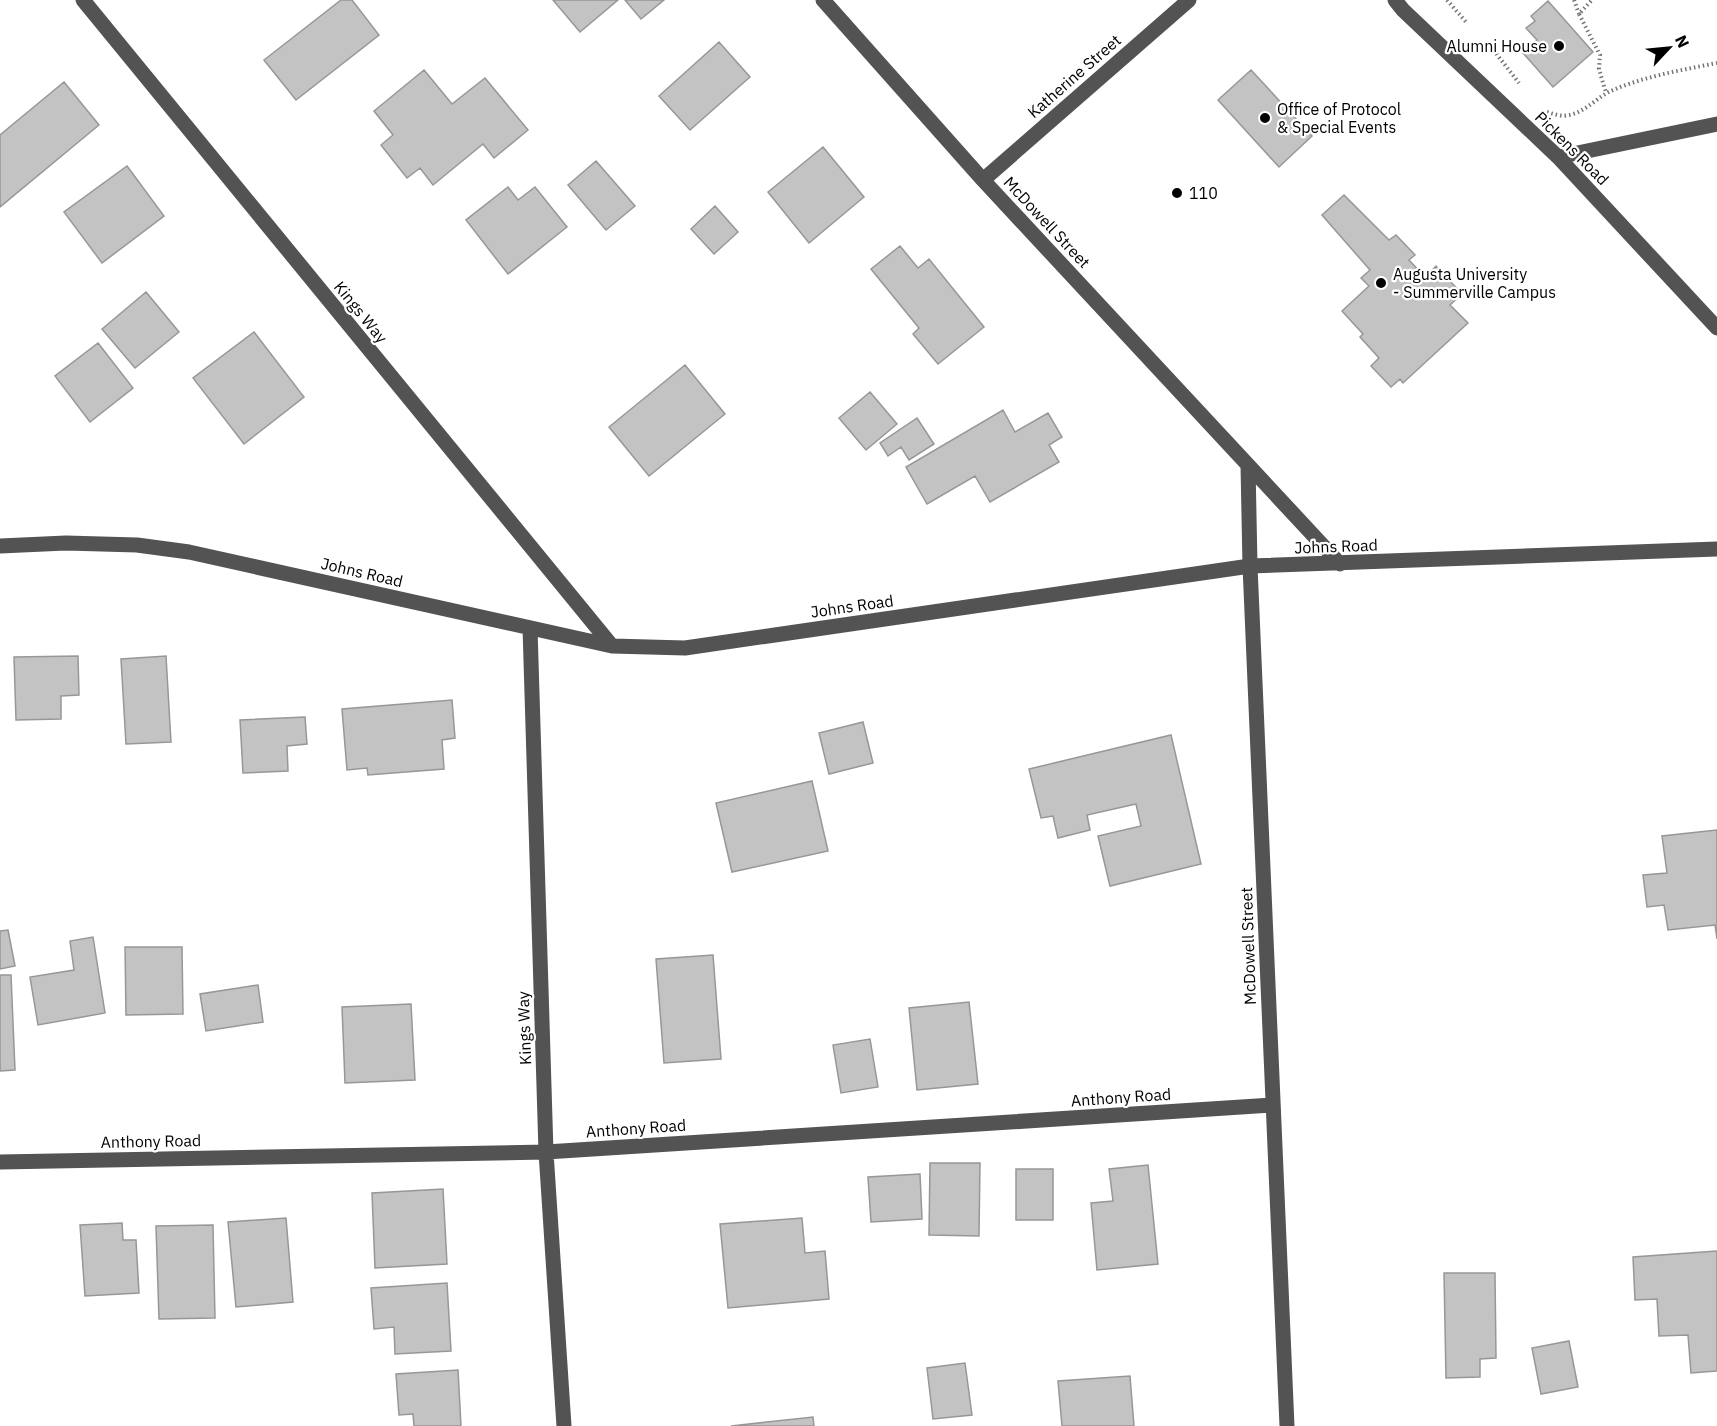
<svg xmlns="http://www.w3.org/2000/svg" width="1717" height="1426" font-family="'IBM Plex Sans',sans-serif">
	<rect width="100%" height="100%" fill="#fff"/>
	<!-- building -->
	<path fill="#c3c3c3" stroke="#979797" stroke-width="1.5" d="M341,0H352L379,35L296,100L264,60Z
		M553,0H618L580,32Z
		M625,0H664L641,19Z
		M1548,1L1593,52L1553,87L1523,53L1537,40L1526,28L1535,21L1531,16Z
		M719,42L750,77L690,130L659,96Z
		M424,70L452,104L485,78L528,130L494,158L483,144L433,185L420,168L407,178L381,145L393,135L374,111Z
		M1251,70L1312,136L1279,167L1218,100Z
		M64,82L99,125L0,207V135Z
		M823,147L864,197L809,243L768,192Z
		M596,161L635,206L606,230L568,185Z
		M127,166L164,216L102,263L64,212Z
		M508,187L518,200L535,187L567,227L508,274L466,220Z
		M1344,195L1389,240L1396,235L1415,255L1409,260L1425,277L1436,266L1462,294L1450,305L1468,323L1403,383L1400,379L1391,387L1371,366L1379,358L1360,337L1363,334L1342,311L1369,286L1361,278L1370,270L1322,215Z
		M715,206L738,232L714,254L691,229Z
		M900,246L918,268L929,259L984,327L938,364L913,334L919,328L871,269Z
		M146,292L179,332L135,368L102,329Z
		M254,332L304,397L244,444L193,378Z
		M98,343L133,388L90,422L55,376Z
		M685,365L725,414L649,476L609,427Z
		M870,392L897,424L866,450L839,418Z
		M1003,410L1015,432L1048,413L1062,437L1049,445L1059,462L990,502L975,476L927,504L906,467Z
		M917,418L934,444L909,460L901,447L888,456L880,443Z
		M78,656L79,695L61,696V719L16,720L14,657Z
		M166,656L171,742L126,744L121,659Z
		M452,700L455,738L442,740L444,769L368,775L367,768L347,770L342,709Z
		M305,717L307,744L287,746L288,771L243,773L240,720Z
		M863,722L873,763L829,774L819,733Z
		M1171,735L1201,864L1110,886L1098,836L1141,826L1136,804L1087,815L1090,830L1058,838L1053,816L1041,818L1029,769Z
		M812,781L828,851L732,872L716,803Z
		M1717,830V939L1715,925L1668,930L1664,905L1647,907L1643,875L1667,873L1662,836Z
		M8,930L15,966L0,969V931Z
		M93,937L105,1013L38,1025L30,977L74,970L70,941Z
		M125,947H182L183,1014L126,1015Z
		M713,955L721,1059L664,1063L656,959Z
		M0,975H11L15,1070L0,1071Z
		M258,985L263,1022L206,1031L200,994Z
		M969,1002L978,1084L917,1090L909,1008Z
		M411,1004L415,1080L345,1083L342,1007Z
		M870,1039L878,1087L841,1093L833,1045Z
		M930,1163H980L979,1236L929,1235Z
		M1148,1165L1158,1264L1097,1270L1091,1203L1113,1201L1109,1169Z
		M1016,1169H1053V1220H1016Z
		M920,1174L922,1219L871,1222L868,1177Z
		M443,1189L447,1264L375,1268L372,1193Z
		M286,1218L293,1302L236,1307L228,1222Z
		M802,1218L805,1253L825,1251L829,1299L728,1308L720,1224Z
		M122,1223L123,1240H136L139,1293L85,1296L80,1225Z
		M213,1225L215,1318L159,1319L156,1226Z
		M1717,1251V1371L1691,1373L1688,1335L1659,1336L1657,1299L1635,1300L1633,1257Z
		M1444,1273H1495L1496,1358L1480,1359V1377L1446,1378Z
		M447,1283L451,1351L395,1354L394,1327L374,1329L371,1288Z
		M1569,1341L1578,1387L1541,1394L1532,1348Z
		M965,1363L972,1415L933,1419L927,1368Z
		M458,1370L461,1426H414L413,1414L399,1415L396,1374Z
		M1130,1376L1134,1426H1062L1058,1381Z
		M813,1417L814,1426H731Z"/>
	<g fill="none" stroke-linecap="round" stroke-linejoin="round">
		<!-- path -->
		<path stroke="#757575" stroke-width="4" stroke-dasharray="1.5 3" stroke-linecap="butt" d="M1447,0L1466,22
			M1574,0L1579,14
			M1591,1L1579,14L1600,55L1599,69L1606,93
			M1488,43L1519,83
			M1547,112C1554,114 1561,117 1569,115C1586,112 1598,96 1613,90C1646,76 1682,70 1717,63"/>
		<!-- minor -->
		<path stroke="#535353" stroke-width="15" d="M83,0L612,646
			M823,0L983,180L1340,564
			M1395,0L1403,10L1558,157L1717,328
			M1558,157L1717,124
			M983,180L1189,0
			M1248,465L1250,566L1287,1426
			M0,546L66,543L137,545L189,552L612,646L685,648L1250,566L1717,549
			M530,628L546,1152L564,1426
			M0,1162L546,1152L1273,1105"/>
	</g>
	<!-- markers -->
	<g fill="#000" stroke="#fff" stroke-width="2">
		<circle cx="1559" cy="46" r="6"/>
		<circle cx="1265" cy="118" r="6"/>
		<circle cx="1177" cy="193" r="6"/>
		<circle cx="1381" cy="283" r="6"/>
	</g>
	<g text-anchor="middle" stroke-width="4.5" stroke-linejoin="round" paint-order="stroke">
		<!-- poi labels -->
		<g font-size="16" fill="#000" stroke="#fff" text-anchor="start">
			<text x="1547" y="52" text-anchor="end">Alumni House</text>
			<text x="1277" y="115">Office of Protocol<tspan x="1277" dy="18">&amp; Special Events</tspan></text>
			<text x="1189" y="199">110</text>
			<text x="1393" y="280">Augusta University<tspan x="1393" dy="18">- Summerville Campus</tspan></text>
		</g>
		<!-- street labels -->
		<g font-size="16" fill="#000" stroke="#fff">
			<text transform="translate(1074 76) rotate(-41)" y="6">Katherine Street</text>
			<text transform="translate(1572 148) rotate(45)" y="6">Pickens Road</text>
			<text transform="translate(1047 222) rotate(47)" y="6">McDowell Street</text>
			<text transform="translate(361 312) rotate(51)" y="6">Kings Way</text>
			<text transform="translate(1336 546) rotate(-2)" y="6">Johns Road</text>
			<text transform="translate(362 572) rotate(13)" y="6">Johns Road</text>
			<text transform="translate(852 606) rotate(-8)" y="6">Johns Road</text>
			<text transform="translate(1248 946) rotate(-92)" y="6">McDowell Street</text>
			<text transform="translate(524 1028) rotate(-92)" y="6">Kings Way</text>
			<text transform="translate(1121 1097) rotate(-4)" y="6">Anthony Road</text>
			<text transform="translate(636 1128) rotate(-4)" y="6">Anthony Road</text>
			<text transform="translate(151 1141) rotate(-1)" y="6">Anthony Road</text>
		</g>
	</g>
	<!-- north arrow -->
	<g transform="translate(1669 48) rotate(64)" stroke="#ffffff" stroke-width="4.5" paint-order="stroke">
	<path d="M0-4.5L10 22L0 15L-10 22Z" fill="#000000"/>
	<text y="-9" font-size="16" font-weight="bold" text-anchor="middle" fill="#000000">N</text>
	</g>
</svg>
